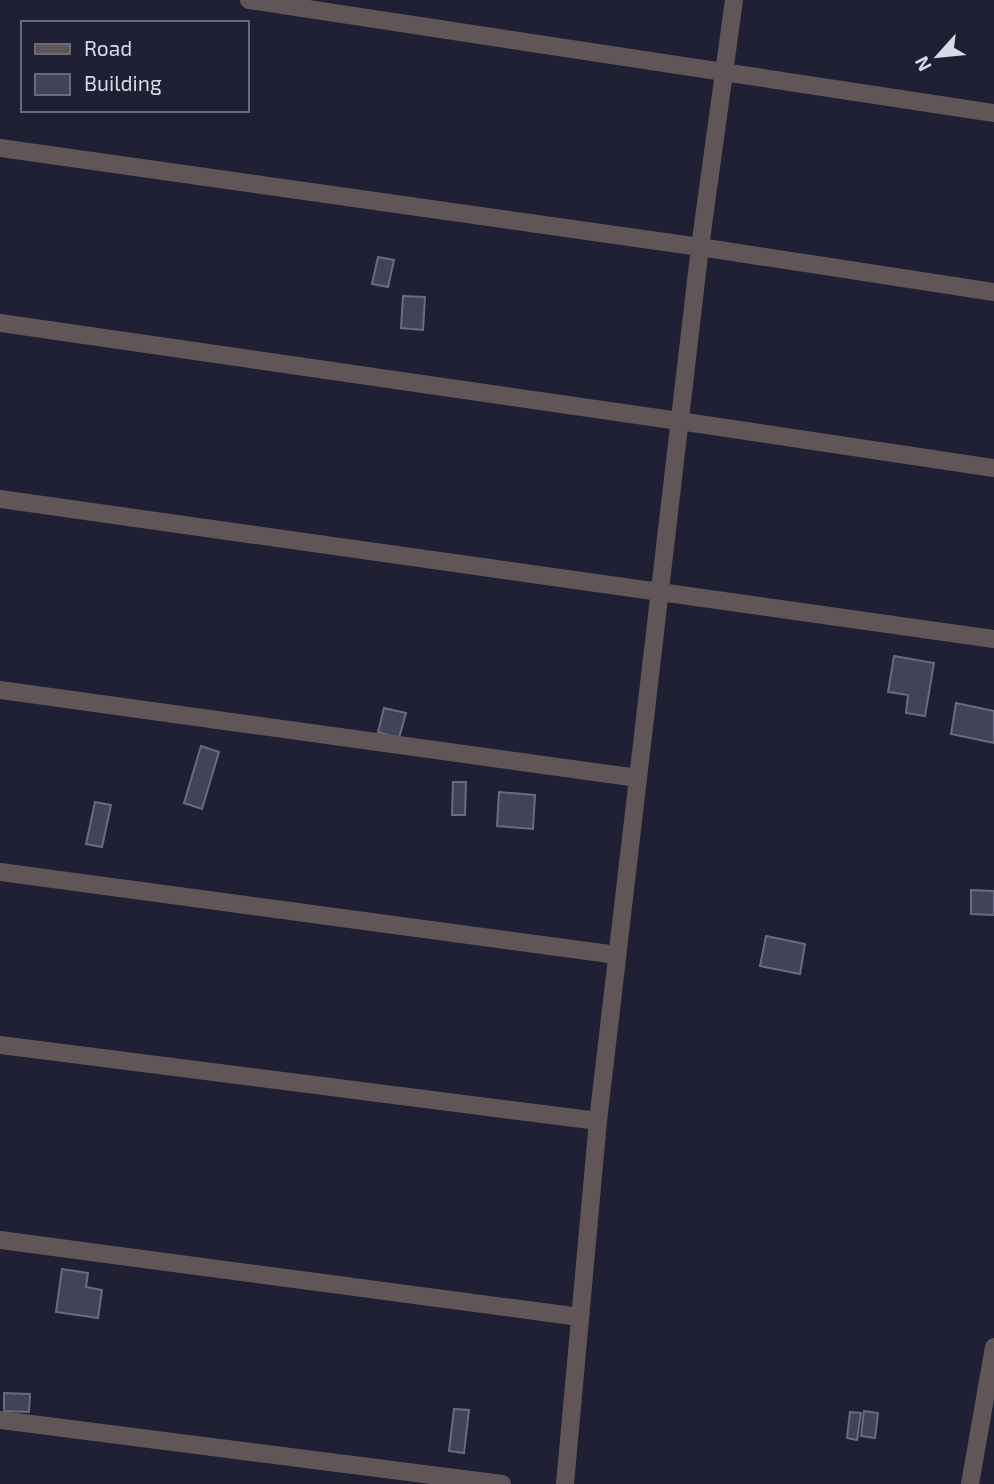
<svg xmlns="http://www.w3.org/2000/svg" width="994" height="1484" font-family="'Exo 2',sans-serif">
	<rect width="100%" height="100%" fill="#202034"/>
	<!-- building -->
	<path fill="#424359" stroke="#696b83" stroke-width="2" d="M378,257L394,260L388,287L372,284Z
		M403,296L425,297L423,330L401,328Z
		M894,656L934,663L925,716L906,713L908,695L888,692Z
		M956,703L994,711V743L951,734Z
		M384,708L406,713L399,738L378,732Z
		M201,746L219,752L202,809L184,803Z
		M453,782H466L465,815H452Z
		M499,792L535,795L533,829L497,826Z
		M95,802L111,805L102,847L86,844Z
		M971,890L994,891V915L971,914Z
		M766,936L805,944L800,974L760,966Z
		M62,1269L88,1273L86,1287L102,1290L98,1318L56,1312Z
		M4,1393L30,1394L29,1412L4,1411Z
		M454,1409L469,1410L464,1453L449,1451Z
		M864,1411L878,1413L875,1438L861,1436Z
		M850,1412L861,1413L857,1440L847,1438Z"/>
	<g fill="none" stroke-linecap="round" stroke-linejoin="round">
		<!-- street -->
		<path stroke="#625557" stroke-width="18" d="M249,0L994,113
			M0,148L700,247L994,292
			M0,323L679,421L994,468
			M0,499L994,639
			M0,690L638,778
			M0,872L617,955
			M0,1045L598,1121
			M0,1240L580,1317
			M0,1420L502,1484
			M565,1484L598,1121L700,247L734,0
			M970,1484L994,1347"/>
	</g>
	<!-- legend -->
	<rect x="21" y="21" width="228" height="91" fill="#202034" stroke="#6a6a7c" stroke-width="2"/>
	<rect x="35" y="44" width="35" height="10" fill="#625557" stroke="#6a6a7c" stroke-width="2"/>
	<text x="84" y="56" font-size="21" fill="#d8dae7">Road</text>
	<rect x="35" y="74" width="35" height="21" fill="#424359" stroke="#6a6a7c" stroke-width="2"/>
	<text x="84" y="91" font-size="21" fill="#d8dae7">Building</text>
	<!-- north arrow -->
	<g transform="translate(938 56) rotate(243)" stroke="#202034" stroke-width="5" paint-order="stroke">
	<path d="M0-5L12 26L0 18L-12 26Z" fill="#d8dae7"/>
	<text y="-10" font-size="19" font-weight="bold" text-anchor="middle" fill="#d8dae7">N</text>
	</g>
</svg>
